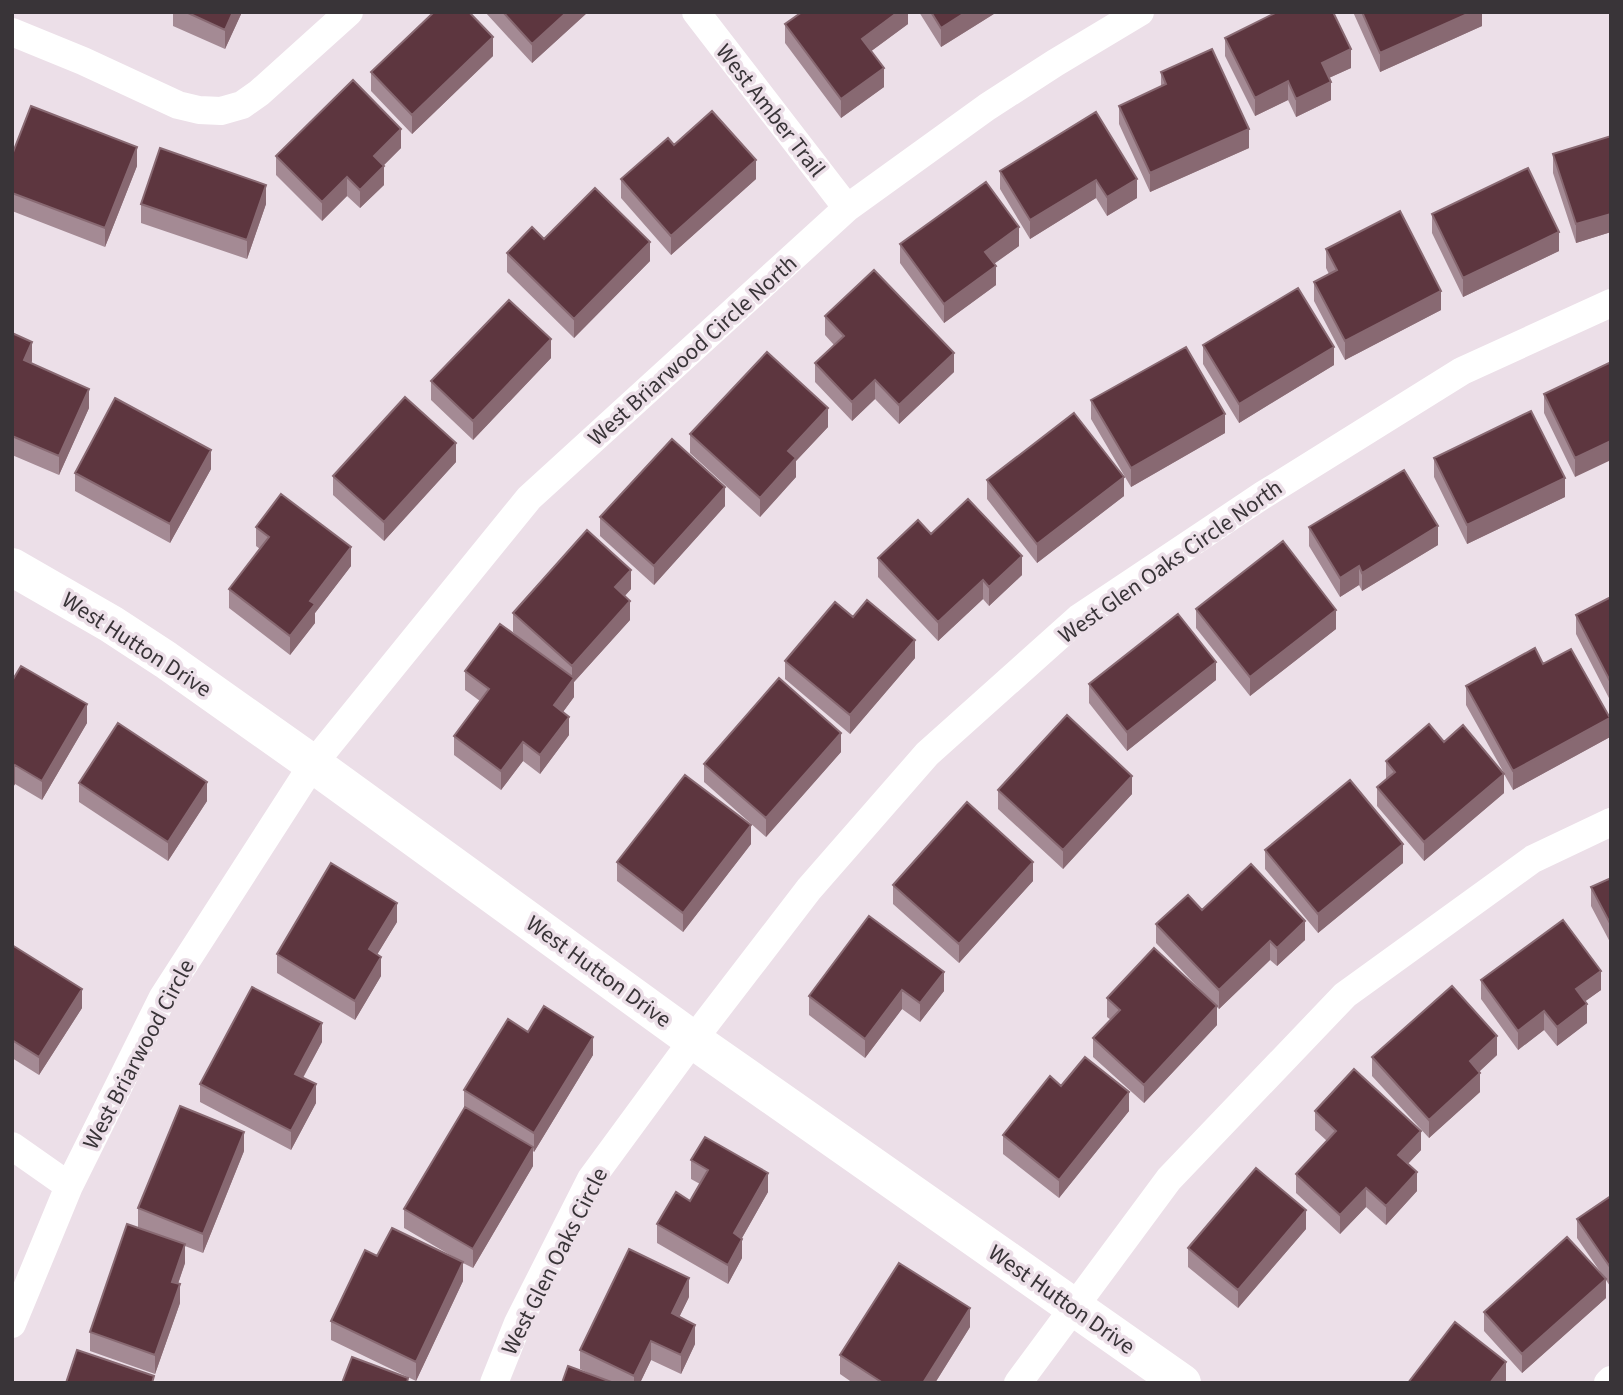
<svg xmlns="http://www.w3.org/2000/svg" width="1623" height="1395" font-family="'Source Sans 3',sans-serif">
	<rect width="100%" height="100%" fill="#ecdfe8"/>
	<g fill="none" stroke-linecap="round" stroke-linejoin="round">
		<!-- street -->
		<path stroke="#fff" stroke-width="28" d="M696,12L847,208
			M12,32L83,61L178,105L199,110L221,111L242,105L259,93L349,12
			M12,1146L69,1186
			M12,1324L69,1186L163,997L313,764L529,498L847,208L987,107L1055,63L1140,12
			M494,1383L518,1323L591,1179L693,1040L809,889L927,754L1079,618L1263,495L1462,371L1611,303
			M1018,1383L1169,1179L1345,995L1533,859L1611,822
			M1608,1383L1611,1380"/>
		<!-- secondary -->
		<path stroke="#fff" stroke-width="38" d="M12,567L111,624L166,660L313,764L693,1040L1182,1383"/>
	</g>
	<!-- wall -->
	<path fill="#a48a94" d="M173,12H242L225,49L173,26Z
		M485,12H588L532,63Z
		M908,12V24L871,51L884,87L841,118L785,43V24Z
		M919,12H997L941,47Z
		M1353,12H1482V26L1380,72Z
		M1225,38L1351,68L1329,78L1331,100L1296,117L1288,100L1255,116L1225,56Z
		M493,56L412,134L371,91V72Z
		M1161,72L1249,148L1150,192L1119,124V106L1161,86Z
		M1096,112L1137,198L1107,216L1096,198L1030,239L1000,189V171Z
		M1611,136V232L1576,243L1553,173V154Z
		M674,145L756,179L671,255L621,198V179Z
		M401,148L384,165V185L360,208L347,196L322,221L276,175V156Z
		M12,155L137,166L105,247L12,211Z
		M141,204H266L247,259L141,223Z
		M1432,214L1559,251L1463,297L1432,233Z
		M544,239L650,261L574,338L507,272V253Z
		M900,244L1019,246L994,264L996,285L944,323L900,263Z
		M1326,249L1441,310L1345,360L1314,301V282L1329,274L1326,268Z
		M825,316L954,372L899,424L875,399L852,421L815,382V363L834,345L825,335Z
		M12,333L32,361L31,363L89,408L59,475L12,455Z
		M1203,345L1334,365L1239,423L1203,364Z
		M551,358L473,440L431,400V381Z
		M1611,362L1575,477L1544,413V394Z
		M1091,400L1225,433L1131,487L1091,419Z
		M828,427L796,461V477L760,517L690,453V434Z
		M1434,458L1565,497L1467,544L1434,477Z
		M456,462L384,541L333,495V476Z
		M211,469L170,543L75,491V473Z
		M987,480L1124,496L1037,563L987,499Z
		M725,506L654,585L600,536V517Z
		M256,527L351,566L315,613V623L290,655L229,608V589L260,549L256,546Z
		M1309,527L1438,545L1362,591L1359,585L1340,597L1309,546Z
		M931,534L1022,575L989,606L983,599L938,641L878,577V558Z
		M631,589L625,596L630,620L574,682V697L563,712L569,735L540,774L523,761L501,790L454,755V736L480,701L465,690V671L524,642L513,632V613Z
		M1611,597V702L1576,634V615Z
		M1196,609L1336,629L1250,696L1196,628Z
		M853,617L915,658L850,734L785,679V661Z
		M1543,664L1610,737L1513,790L1504,774V793L1424,861L1377,806V787L1386,780V761L1444,742L1504,773L1466,705V686Z
		M1216,680L1127,751L1089,703V684Z
		M12,681L87,723L42,800L15,784L12,789Z
		M841,752L766,837L704,782V764Z
		M79,783L207,801L168,861L79,802Z
		M998,790L1132,794L1063,869L998,809Z
		M751,844L683,932L617,881V862Z
		M1265,850L1403,863L1318,933L1265,869Z
		M1611,878V944L1591,906V887Z
		M1033,881L959,963L893,904V885Z
		M1202,910L1305,940L1277,966L1270,960L1219,1009L1217,1007V1025L1144,1103L1093,1057V1038L1111,1020L1107,1017V998H1208L1156,943V924Z
		M869,916L944,991L920,1022L902,1009L865,1058L809,1015V996Z
		M397,922L377,954L381,976L355,1020L277,973V954Z
		M12,945L82,1008L39,1075L12,1058Z
		M1481,980L1601,990L1585,1001L1587,1023L1557,1046L1544,1030L1518,1050L1481,999Z
		M528,1032L593,1055L534,1152L533,1151V1166L473,1268L463,1263V1281L416,1381L331,1340V1321L377,1256L462,1262L404,1228V1209L464,1109V1090Z
		M322,1042L303,1078L316,1103L291,1150L200,1102V1084Z
		M1497,1055L1479,1072L1480,1092L1429,1138L1372,1076V1057Z
		M1061,1086L1129,1111L1059,1198L1003,1154V1135Z
		M1315,1111L1421,1150L1408,1164L1417,1191L1386,1225L1366,1207L1340,1234L1296,1193V1174L1327,1141L1315,1130Z
		M244,1151L203,1253L185,1246V1263L178,1284L180,1303L155,1374L90,1351V1332L150,1232L138,1227V1208Z
		M691,1160L768,1192L742,1238V1258L728,1284L657,1243V1224L690,1201L700,1184L691,1179Z
		M1611,1196L1610,1286L1577,1238V1219Z
		M1306,1229L1238,1308L1188,1267V1248Z
		M689,1297L679,1317L695,1344L681,1374L651,1360L640,1383H562L593,1375L580,1369V1350Z
		M1606,1298L1522,1373L1484,1331V1312Z
		M970,1327L935,1383H853L840,1374V1355Z"/>
	<!-- shaded-wall -->
	<path fill="#886972" d="M233,12H242L225,49V30Z
		M567,12H588L532,63V44Z
		M898,12H908V24L862,58V39Z
		M966,12H997L941,47V28Z
		M1472,12H1482V26L1380,72V53Z
		M493,37V56L412,134V115Z
		M1351,49V68L1322,81V63Z
		M884,68V87L841,118V99Z
		M1288,81V100L1255,116V98Z
		M1331,82V100L1296,117V99Z
		M401,129V148L374,175V156Z
		M1249,129V148L1150,192V173Z
		M137,147V166L105,247V228Z
		M756,160V179L671,255V236Z
		M384,166V185L360,208V190Z
		M347,177V196L322,221V202Z
		M1137,179V198L1107,216V197Z
		M1096,180V198L1030,239V220Z
		M266,185V204L247,259V240Z
		M1611,214V232L1576,243V224Z
		M1019,227V246L985,270V252Z
		M1559,232V251L1463,297V278Z
		M650,242V261L574,338V319Z
		M996,266V285L944,323V304Z
		M1441,291V310L1345,360V341Z
		M551,339V358L473,440V421Z
		M32,342V361L24,379V360Z
		M1334,347V365L1239,423V404Z
		M954,353V372L899,424V405Z
		M875,380V399L852,421V402Z
		M89,389V408L59,475V456Z
		M828,408V427L796,461V477L760,517V498L788,451Z
		M1225,414V433L1131,487V468Z
		M1611,441V460L1575,477V458Z
		M456,443V462L384,541V522Z
		M211,450V469L170,543V524Z
		M1124,477V496L1037,563V544Z
		M1565,478V497L1467,544V525Z
		M725,487V506L654,585V566Z
		M1438,526V545L1362,591V573Z
		M351,547V566L315,613V623L290,655V636L310,601Z
		M1022,556V575L989,606V587Z
		M1359,566V585L1340,597V578Z
		M631,570V589L615,606V587Z
		M983,580V599L938,641V622Z
		M630,601V620L574,682V697L554,724V705L572,681V666Z
		M1336,610V629L1250,696V677Z
		M915,640V658L850,734V715Z
		M1216,662V680L1127,751V732Z
		M87,704V723L42,800V781Z
		M569,717V735L540,774V755Z
		M1610,718V737L1513,790V771Z
		M841,733V752L766,837V818Z
		M523,742V761L501,790V771Z
		M15,765V784L12,789V770Z
		M1504,774V793L1424,861V842Z
		M1132,776V794L1063,869V850Z
		M207,782V801L168,861V842Z
		M751,825V844L683,932V913Z
		M1403,844V863L1318,933V914Z
		M1033,862V881L959,963V944Z
		M397,903V922L369,968V949Z
		M1305,921V940L1277,966V948Z
		M1270,941V960L1219,1009V990Z
		M381,957V976L355,1020V1001Z
		M1601,971V990L1576,1008V989Z
		M944,972V991L920,1022V1003Z
		M82,989V1008L39,1075V1057Z
		M902,990V1009L865,1058V1039Z
		M1587,1004V1023L1557,1046V1027Z
		M1217,1006V1025L1144,1103V1085Z
		M1544,1011V1030L1518,1050V1031Z
		M322,1023V1042L295,1092V1074Z
		M1497,1036V1055L1470,1080V1061Z
		M593,1037V1055L534,1152V1133Z
		M1480,1073V1092L1429,1138V1120Z
		M316,1084V1103L291,1150V1131Z
		M1129,1092V1111L1059,1198V1180Z
		M1421,1131V1150L1398,1174V1155Z
		M244,1132V1151L203,1253V1234Z
		M533,1147V1166L473,1268V1249Z
		M1417,1172V1191L1386,1225V1206Z
		M768,1173V1192L734,1252V1233Z
		M1366,1188V1207L1340,1234V1215Z
		M1306,1210V1229L1238,1308V1290Z
		M742,1239V1258L728,1284V1265Z
		M185,1244V1263L172,1301V1282Z
		M463,1262V1281L416,1381V1362Z
		M689,1278V1297L672,1332V1313Z
		M1606,1279V1298L1522,1373V1354Z
		M180,1284V1303L155,1374V1355Z
		M970,1308V1327L935,1383H923Z
		M695,1325V1344L681,1374V1355Z
		M651,1341V1360L640,1383H634V1376Z
		M1506,1362V1381L1504,1383H1490Z"/>
	<!-- building -->
	<path fill="#5d363f" stroke="#886972" stroke-width="2" d="M186,12H233L225,30Z
		M434,12H469L493,37L412,115L371,72Z
		M503,12H567L532,44Z
		M802,12H898L862,39L884,68L841,99L785,24Z
		M931,12H966L941,28Z
		M1277,12H1333L1351,49L1322,63L1331,82L1296,99L1288,81L1255,98L1225,38Z
		M1362,12H1472L1380,53Z
		M1212,49L1249,129L1150,173L1119,106L1166,84L1161,72Z
		M353,80L401,129L374,156L384,166L360,190L347,177L322,202L276,156Z
		M31,106L137,147L105,228L12,193V155Z
		M712,111L756,160L671,236L621,179L668,138L674,145Z
		M1096,112L1137,179L1107,197L1096,180L1030,220L1000,171Z
		M1611,136V214L1576,224L1553,154Z
		M160,148L266,185L247,240L141,204Z
		M1528,168L1559,232L1463,278L1432,214Z
		M986,182L1019,227L985,252L996,266L944,304L900,244Z
		M595,188L650,242L574,319L507,253L532,227L544,239Z
		M1400,211L1441,291L1345,341L1314,282L1337,270L1326,249Z
		M874,270L954,353L899,405L875,380L852,402L815,363L844,336L825,316Z
		M1298,288L1334,347L1239,404L1203,345Z
		M509,300L551,339L473,421L431,381Z
		M12,333L32,342L24,360L89,389L59,456L12,436Z
		M1186,347L1225,414L1131,468L1091,400Z
		M767,352L828,408L788,451L796,458L760,498L690,434Z
		M1611,362V441L1575,458L1544,394Z
		M405,397L456,443L384,522L333,476Z
		M115,398L211,450L170,524L75,473Z
		M1531,411L1565,478L1467,525L1434,458Z
		M1074,413L1124,477L1037,544L987,480Z
		M672,439L725,487L654,566L600,517Z
		M1404,470L1438,526L1362,573L1359,566L1340,578L1309,527Z
		M281,494L351,547L310,601L315,604L290,636L229,589L269,537L256,527Z
		M968,499L1022,556L989,587L983,580L938,622L878,558L918,520L931,534Z
		M587,530L631,570L615,587L630,601L572,666L513,613Z
		M1283,541L1336,610L1250,677L1196,609Z
		M1611,597V683L1576,615Z
		M867,600L915,640L850,715L785,661L835,602L853,617Z
		M1178,614L1216,662L1127,732L1089,684Z
		M500,624L574,678L554,705L569,717L540,755L523,742L501,771L454,736L489,689L465,671Z
		M1535,648L1543,664L1571,649L1610,718L1513,771L1466,686Z
		M21,666L87,704L42,781L15,765L12,770V681Z
		M779,678L841,733L766,818L704,764Z
		M1067,715L1132,776L1063,850L998,790Z
		M118,723L207,782L168,842L79,783Z
		M1429,724L1444,742L1463,725L1504,774L1424,842L1377,787L1395,772L1386,761Z
		M685,775L751,825L683,913L617,862Z
		M1350,780L1403,844L1318,914L1265,850Z
		M967,802L1033,862L959,944L893,885Z
		M331,863L397,903L369,949L381,957L355,1001L277,954Z
		M1251,864L1305,921L1277,948L1270,941L1219,990L1156,924L1188,895L1202,910Z
		M1611,878V925L1591,887Z
		M869,916L944,972L920,1003L902,990L865,1039L809,996Z
		M1563,920L1601,971L1576,989L1587,1004L1557,1027L1544,1011L1518,1031L1481,980Z
		M12,945L82,989L39,1057L12,1040Z
		M1154,948L1217,1006L1144,1085L1093,1038L1120,1010L1107,998Z
		M1452,986L1497,1036L1470,1061L1480,1073L1429,1120L1372,1057Z
		M252,987L322,1023L295,1074L316,1084L291,1131L200,1084Z
		M544,1006L593,1037L534,1133L464,1090L508,1019L528,1032Z
		M1085,1057L1129,1092L1059,1180L1003,1135L1050,1076L1061,1086Z
		M1354,1069L1421,1131L1398,1155L1417,1172L1386,1206L1366,1188L1340,1215L1296,1174L1336,1131L1315,1111Z
		M180,1106L244,1132L203,1234L138,1208Z
		M465,1107L533,1147L473,1249L404,1209Z
		M705,1137L768,1173L734,1233L742,1239L728,1265L657,1224L676,1192L690,1201L708,1170L691,1160Z
		M1256,1168L1306,1210L1238,1290L1188,1248Z
		M1611,1196V1266L1610,1267L1577,1219Z
		M127,1224L185,1244L172,1282L180,1284L155,1355L90,1332Z
		M392,1228L463,1262L416,1362L331,1321L365,1250L377,1256Z
		M1567,1237L1606,1279L1522,1354L1484,1312Z
		M629,1249L689,1278L672,1313L695,1325L681,1355L651,1341L634,1376L580,1350Z
		M899,1263L970,1308L923,1383H883L840,1355Z
		M1455,1322L1506,1362L1490,1383H1408Z
		M77,1350L154,1376L152,1383H66Z
		M352,1357L408,1378L407,1383H342Z
		M568,1366L614,1383H562Z"/>
	<g text-anchor="middle" stroke-width="7" stroke-linejoin="round" paint-order="stroke">
		<!-- street labels -->
		<g font-size="23" fill="#393438" stroke="#ecdfe8">
			<text transform="translate(771 110) rotate(52)" y="8">West Amber Trail</text>
			<text transform="translate(692 350) rotate(-42)" y="8">West Briarwood Circle North</text>
			<text transform="translate(1170 561) rotate(-35)" y="8">West Glen Oaks Circle North</text>
			<text transform="translate(137 644) rotate(33)" y="8">West Hutton Drive</text>
			<text transform="translate(599 971) rotate(36)" y="8">West Hutton Drive</text>
			<text transform="translate(138 1054) rotate(-62)" y="8">West Briarwood Circle</text>
			<text transform="translate(554 1261) rotate(-63)" y="8">West Glen Oaks Circle</text>
			<text transform="translate(1062 1299) rotate(35)" y="8">West Hutton Drive</text>
		</g>
	</g>
	<!-- border -->
	<rect width="1623" height="1395" fill="none" stroke="#393438" stroke-width="28"/>
</svg>
